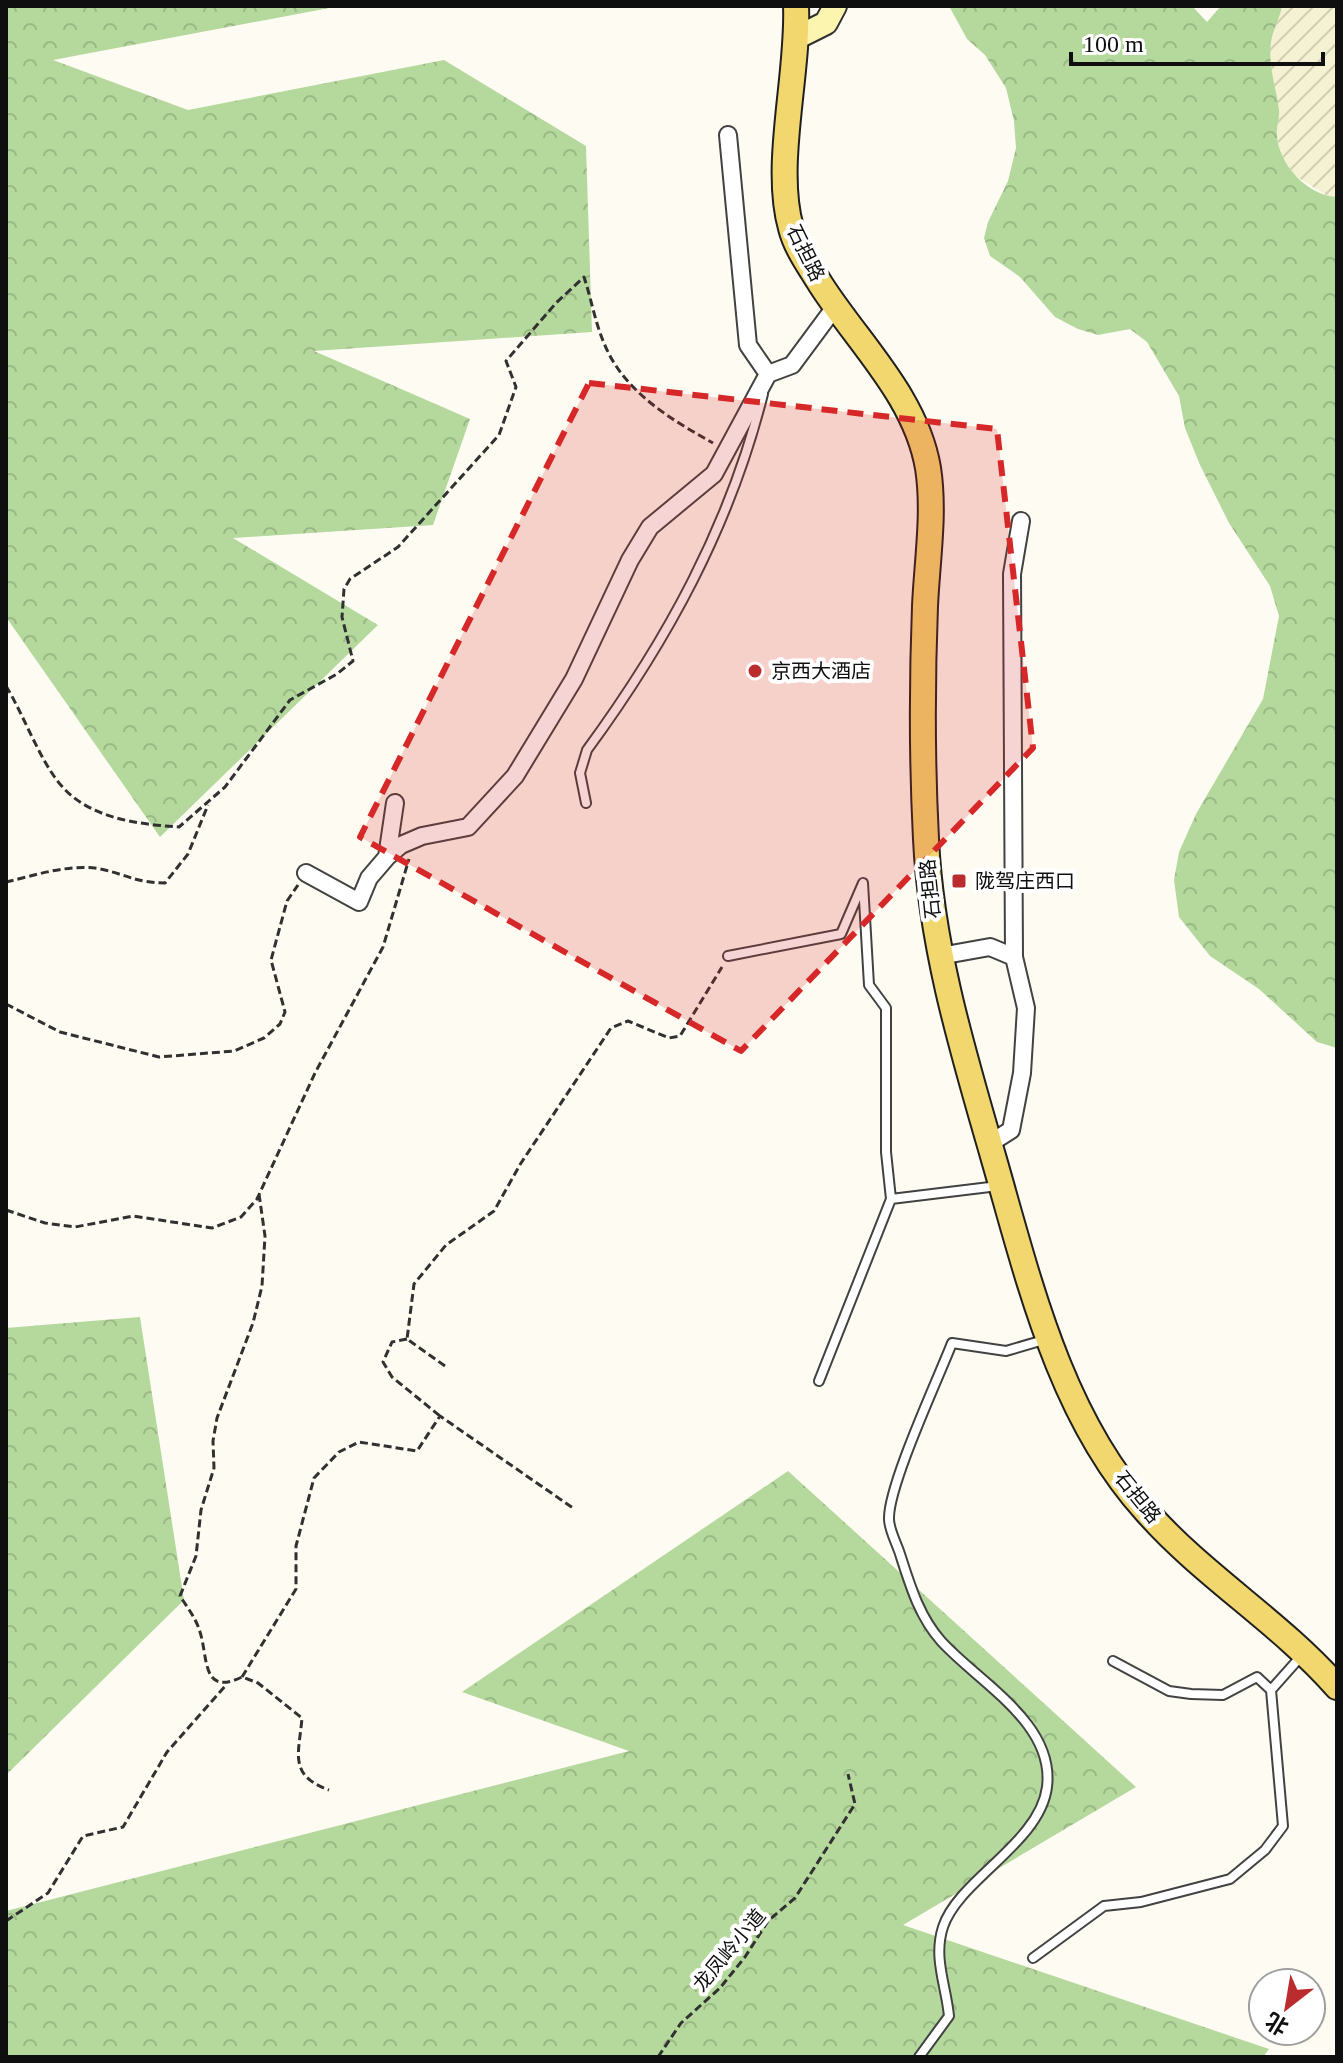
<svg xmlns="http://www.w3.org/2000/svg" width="1343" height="2063" font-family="'Times New Roman','Noto Sans SC',serif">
	<defs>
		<pattern id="farmland-furrows" width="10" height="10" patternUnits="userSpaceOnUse" patternTransform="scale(2)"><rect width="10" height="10" fill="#f4f2d2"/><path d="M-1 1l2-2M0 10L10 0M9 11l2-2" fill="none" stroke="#d0ceb3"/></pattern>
		<pattern id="forest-crowns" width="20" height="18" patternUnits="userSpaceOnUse" patternTransform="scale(2)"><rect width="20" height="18" fill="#b5d89c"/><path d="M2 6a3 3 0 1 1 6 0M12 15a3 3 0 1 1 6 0" fill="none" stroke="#9ab885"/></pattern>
	</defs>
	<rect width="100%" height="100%" fill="#fefcf2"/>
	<!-- farmland -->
	<path fill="url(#farmland-furrows)" d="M1282,6H1337V197H1329L1294,175L1281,154L1276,133L1279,111L1269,64L1271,38Z"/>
	<!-- forest -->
	<path fill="url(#forest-crowns)" d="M6,6H340L53,60L188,110L444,60L586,146L592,332L314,351L470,419L433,525L233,538L378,625L160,837L6,617Z
		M949,6H1192L1207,22L1221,6H1282C1280,18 1273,29 1271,42C1268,67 1276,86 1279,110C1280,118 1276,126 1277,135C1278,163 1307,196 1337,197V1048L1317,1042L1259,989L1210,956L1179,917L1174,880L1179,852L1196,814L1263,699L1279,616L1270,586L1229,523L1200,465L1185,428L1179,396L1147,342L1130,329L1098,335L1078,329L1055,317L1020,277L990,256L984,238L988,222L1008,181L1016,148L1014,121L1006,88L985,55L967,39Z
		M140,1317L184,1600L6,1775V1328Z
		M788,1471L1136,1787L903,1925L1269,2049L1263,2057H6V1911L629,1751L462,1692Z"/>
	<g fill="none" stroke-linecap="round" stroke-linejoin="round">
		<defs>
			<path id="lane" d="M586,803L580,773L587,750C667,641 730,526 763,394
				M728,956L841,934L863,883L869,985L886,1008V1152L891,1199L998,1186
				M819,1381L891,1199
				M1113,1661L1169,1691L1191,1694L1223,1695L1257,1677L1271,1690L1303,1654
				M1033,1958L1104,1906L1141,1902L1230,1879L1265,1850L1283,1826L1271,1690
				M919,2057L949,2016C946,1985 933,1958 943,1927C958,1880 1040,1843 1047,1787C1055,1723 978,1682 941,1641C919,1616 910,1585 900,1554C897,1544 889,1530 889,1519C888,1486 938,1379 952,1343L1006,1351L1047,1339"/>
			<path id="street" d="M728,135L748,345L768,374
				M395,803L387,857L401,845L422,836L468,827L515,776L574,679L630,560L650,527L714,474L768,374L792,365L835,307
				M306,873L359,902L369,878L387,857
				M940,956L990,947L1014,957
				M989,1144L1011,1130L1022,1073L1026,1008L1014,957L1012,574L1021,521"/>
			<path id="secondary" d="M798,37L826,23L835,6"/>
			<path id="primary" d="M796,6C799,74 773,165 791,228C796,248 810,267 821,285C859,344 916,397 928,468C935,513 927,561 925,606C922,683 922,762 926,839C931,947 963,1052 993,1156C1028,1277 1059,1415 1146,1511C1203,1576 1280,1622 1337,1687"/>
		</defs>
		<!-- lane casing -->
		<use href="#lane" stroke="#424242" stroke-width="12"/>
		<!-- street casing -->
		<use href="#street" stroke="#424242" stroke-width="20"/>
		<!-- secondary casing -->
		<use href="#secondary" stroke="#313131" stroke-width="26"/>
		<!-- primary casing -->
		<use href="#primary" stroke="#202020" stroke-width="28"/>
		<!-- path -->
		<path stroke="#313131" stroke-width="3" stroke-dasharray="8 4" stroke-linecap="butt" d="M6,686C23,714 37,753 56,779C84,818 135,824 179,827L225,787L290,700L337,674L353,661L342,617L344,589L350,579L398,547L499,435L516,387L506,361L556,303L584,277C591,298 595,322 604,343C623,391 670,419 713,443
			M6,882C36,875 74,862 105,870C129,876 139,883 165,883L188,854L208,805
			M6,1004L60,1032L159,1057L234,1051L264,1038L280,1024L285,1012L271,960L287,901L298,885
			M259,1194L265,1236L262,1286L253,1323L217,1418L213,1441L214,1468L201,1510L196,1556L180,1596C187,1607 195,1617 199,1629C209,1656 200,1697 242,1677L258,1683L302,1718C299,1754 288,1775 329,1790
			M6,1210L45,1223L75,1227L133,1216L212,1228L241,1217L257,1199L315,1073L383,947L409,859
			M407,1339L392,1342L383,1362L392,1377L440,1416
			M445,1366L407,1339L414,1284L446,1245L494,1211L521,1163L611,1028L628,1021L669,1038L680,1036L722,967
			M242,1677L296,1589V1546L314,1478L339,1452L359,1442L417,1451L440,1416L573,1508
			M6,1921L48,1893L83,1836L123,1827L167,1752L227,1684
			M658,2057L681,2023L720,1988L745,1957L768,1921L795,1898L855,1804L848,1774"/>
		<!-- lane -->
		<use href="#lane" stroke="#fff" stroke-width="8"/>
		<!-- street -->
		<use href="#street" stroke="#fff" stroke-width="16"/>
		<!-- secondary -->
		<use href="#secondary" stroke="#fbf5b0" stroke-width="22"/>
		<!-- primary -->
		<use href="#primary" stroke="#f2d66e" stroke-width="24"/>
	</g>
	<!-- marked area -->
	<path fill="#d62828" fill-opacity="0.2" stroke="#d62828" stroke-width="6" stroke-dasharray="16 10" stroke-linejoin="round" d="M589,383L997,429L1033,748L741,1051L360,837Z"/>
	<!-- markers -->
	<g fill="#ba2c2e" stroke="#fff" stroke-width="3">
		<circle cx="755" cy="671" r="8"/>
		<rect x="951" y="873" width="16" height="16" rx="4"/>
	</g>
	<g text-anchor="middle" stroke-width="8" stroke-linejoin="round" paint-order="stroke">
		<!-- street labels -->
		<g font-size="20" fill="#0f0f0f" stroke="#fff">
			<text transform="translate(806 253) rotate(64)" y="7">石担路</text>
			<text transform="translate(930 889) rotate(-96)" y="7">石担路</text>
			<text transform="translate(1138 1497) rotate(51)" y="7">石担路</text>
			<text transform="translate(729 1950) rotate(-50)" y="7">龙凤岭小道</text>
		</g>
		<!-- poi labels -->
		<g font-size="20" fill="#0f0f0f" stroke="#fff" text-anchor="start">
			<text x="771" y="678">京西大酒店</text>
			<text x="975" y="888">陇驾庄西口</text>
		</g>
	</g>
	<!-- border -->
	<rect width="1343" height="2063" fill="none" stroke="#0f0f0f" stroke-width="16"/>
	<!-- north arrow -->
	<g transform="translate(1287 2007) rotate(211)"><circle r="38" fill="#ffffff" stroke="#9f9f9f" stroke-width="2"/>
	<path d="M0-6L14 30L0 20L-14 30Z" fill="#ba2c2e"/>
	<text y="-12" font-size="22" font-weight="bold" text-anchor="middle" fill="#0f0f0f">北</text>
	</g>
	<!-- scale -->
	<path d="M1071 52v12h252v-12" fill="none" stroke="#0f0f0f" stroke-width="4"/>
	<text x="1083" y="52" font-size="24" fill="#0f0f0f" stroke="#ffffff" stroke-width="6" paint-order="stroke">100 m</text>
</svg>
